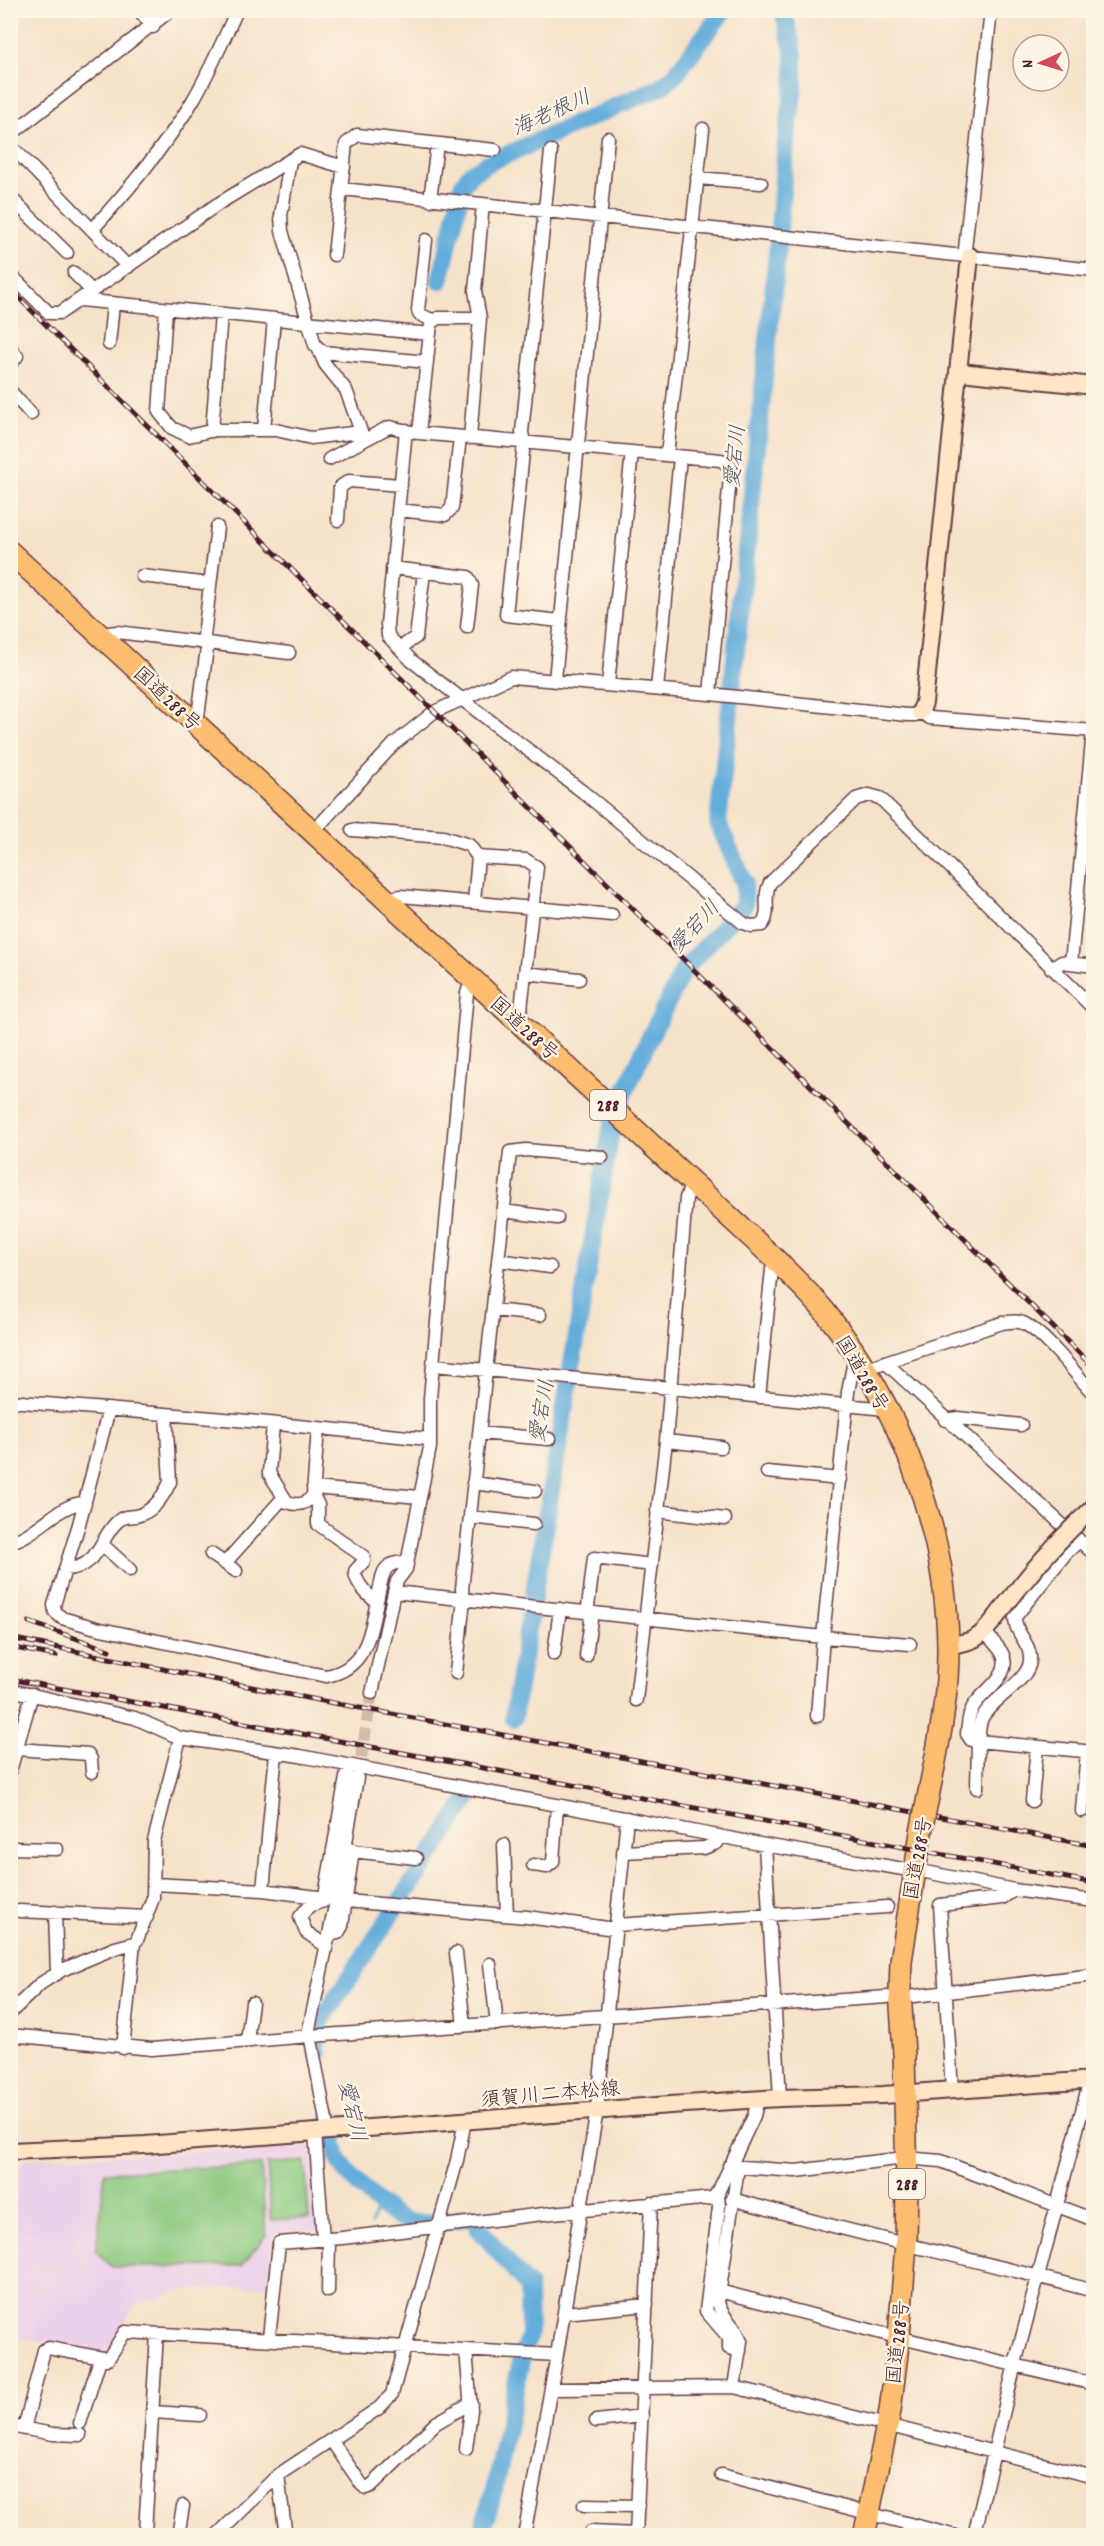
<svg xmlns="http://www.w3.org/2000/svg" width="1104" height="2546" font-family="Dekko,'Klee One',sans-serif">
	<rect width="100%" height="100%" fill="#fcf5e5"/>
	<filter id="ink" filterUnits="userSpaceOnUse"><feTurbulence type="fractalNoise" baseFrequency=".0167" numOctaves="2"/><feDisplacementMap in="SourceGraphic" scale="12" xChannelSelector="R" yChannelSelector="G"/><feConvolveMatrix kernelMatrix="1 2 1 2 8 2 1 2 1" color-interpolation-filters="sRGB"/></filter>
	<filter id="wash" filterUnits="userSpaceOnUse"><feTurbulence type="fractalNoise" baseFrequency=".008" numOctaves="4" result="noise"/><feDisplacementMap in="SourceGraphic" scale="24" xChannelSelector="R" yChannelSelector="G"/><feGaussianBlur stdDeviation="1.35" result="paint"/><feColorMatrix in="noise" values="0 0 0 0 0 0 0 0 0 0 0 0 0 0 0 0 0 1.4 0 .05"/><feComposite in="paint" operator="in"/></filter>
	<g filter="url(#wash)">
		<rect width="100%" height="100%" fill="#f6e2c9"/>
		<!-- built -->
		<path fill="#edd0e9" d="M312,2147L318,2230L274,2233L268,2286L185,2290L135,2304L106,2353L78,2346L11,2337V2228L22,2159Z"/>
		<!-- green -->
		<path fill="#8bc97f" stroke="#6a7455" stroke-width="1.5" d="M305,2161L309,2218L271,2220L267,2164Z
			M261,2165L266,2235L242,2266L112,2267L96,2251L105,2172Z"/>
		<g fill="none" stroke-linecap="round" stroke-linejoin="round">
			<!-- stream -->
			<path stroke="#63addb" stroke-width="3" d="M371,2224L379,2202"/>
			<!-- river -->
			<path stroke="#63addb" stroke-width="18" d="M440,281L463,184L470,174L490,162L662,86L674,76L724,10
				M513,1718L612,1124L621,1100L651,1035L684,969L744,905V882L718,823L777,254L786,142L794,86V54L783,10
				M318,2054L316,2045L319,2024L469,1797
				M330,2117C333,2130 334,2145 338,2157C345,2175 390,2218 409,2222C428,2226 454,2219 473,2217L478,2228L528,2286L529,2335L521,2361L494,2490L481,2536"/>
		</g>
	</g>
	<g filter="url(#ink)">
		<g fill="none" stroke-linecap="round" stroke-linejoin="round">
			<!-- street-tunnel -->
			<path stroke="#d4bba9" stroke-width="12" stroke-dasharray="12 6" stroke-linecap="butt" d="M358,1776L372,1693"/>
			<defs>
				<path id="street" d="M139,10L153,27
					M10,135L171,10
					M10,145L128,267
					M551,151L522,432L524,443L506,615L560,621
					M290,160L281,216L282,231L315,345L323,352L427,362
					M697,178L761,183
					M342,189L1094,270
					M10,197L67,253
					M430,200L437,144
					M92,230C128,190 164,148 192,102C209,73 223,41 237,10
					M426,240L418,310L419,314L434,321
					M334,255L346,144L357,135L495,150
					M970,256L965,249L991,10
					M74,273L92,291
					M10,274L49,313H60L218,204L300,154L344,167
					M80,300L430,334
					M166,309L159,412L172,428L189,436L214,430H276L311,438L360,432
					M480,318H438L431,324L419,433L721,460L731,467L710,694
					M109,344L113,305
					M10,348L17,356L10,365
					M319,350L325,364L346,390L364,440
					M10,391L31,414
					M264,430L274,319
					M406,430L387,624L388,636L412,661L583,792L743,923L751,926L762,925C772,912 762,897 770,883L856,799L869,795L880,798L1094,1009
					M212,431L221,314
					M470,438L480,318L475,291L483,204
					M667,455L703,129
					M329,459L385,429L390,427L412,432
					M398,510L445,515L452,508L460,437
					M338,520L340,487L349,481L401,485
					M392,568L468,577L472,585L467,627
					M142,576L210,584
					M100,634L117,632L289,653
					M400,648L416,637L424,572
					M555,680L608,138
					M608,684L632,452
					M657,689L680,457
					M197,724L207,648L204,636L217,527
					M352,830L443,837L469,845L478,857L474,902
					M313,832L394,744L434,712L511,677L710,694L907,715H915L920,712L930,718L1094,731
					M478,857L526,860L537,867L521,1009L515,1020
					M386,899L401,896L612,915
					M1071,963L1093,731
					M1051,968L1062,962L1094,966
					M525,973L579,979
					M503,1211L557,1218
					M498,1260L550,1267
					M493,1310L540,1315
					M885,1362L1094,1554
					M434,1365L886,1409
					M864,1369L1002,1323C1010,1322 1018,1320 1025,1324C1046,1335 1075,1373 1091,1391
					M759,1397L772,1269L776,1260
					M10,1401L248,1421L428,1439
					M109,1409L79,1524L54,1605L55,1612L62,1618L96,1628L326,1676C371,1668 371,1624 380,1587C382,1579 382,1571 389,1566C394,1562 401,1563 407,1562
					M945,1420L958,1418L1021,1425
					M273,1424L269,1473L287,1502C298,1506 306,1505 313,1495L318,1428
					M479,1433L549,1439
					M666,1441L721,1447
					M767,1472L840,1479
					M473,1483L535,1491
					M313,1488L420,1497
					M313,1495L318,1505V1524L364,1557V1561L355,1571C355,1582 367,1595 376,1601
					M657,1511L725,1519
					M470,1517L534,1524
					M10,1542C38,1535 60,1502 85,1503
					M103,1545L130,1570
					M211,1554L236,1571
					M225,1563L284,1497
					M66,1569C100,1568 100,1536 118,1521C123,1516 128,1517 135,1516C153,1513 163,1497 170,1482L166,1414
					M394,1592L823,1637L848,1392L855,1355
					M985,1632C990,1639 998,1646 1002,1653C1014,1675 982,1691 973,1707C968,1715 968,1725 967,1734L971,1740L978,1741C979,1734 979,1725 982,1718C992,1698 1028,1682 1030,1661C1032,1644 1014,1633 1015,1617L1066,1553L1079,1541
					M554,1654L560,1609
					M586,1656L591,1620L588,1607L594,1558L652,1565
					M456,1673L464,1599L462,1589L510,1152L526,1150L602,1157
					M10,1690L135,1718L180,1738L300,1756L765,1845L903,1869
					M372,1693L394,1592L397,1581L406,1569L430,1447V1398L467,993L472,980
					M636,1700L666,1441L686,1198L692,1183
					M817,1716L823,1637L910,1644
					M17,1749L88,1754L91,1759L92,1772
					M10,1771L32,1694
					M977,1788L978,1741L1094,1752
					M1032,1801L1037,1747
					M1082,1811L1087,1751
					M504,1845L507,1915
					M765,1845L780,2098
					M10,1848L57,1849
					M352,1851L416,1858
					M623,1852L704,1848L717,1843L720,1836
					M533,1865L547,1867L553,1862L557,1805
					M926,1872L1014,1890L1094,1901
					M154,1884L263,1890L325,1898
					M263,1890L276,1753
					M346,1901L527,1917L615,1929
					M19,1911L147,1917
					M55,1912L57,1974
					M616,1925L887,1907
					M329,1935L338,1933L342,1926L353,1850
					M326,1946L306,1932L300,1917L309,1906L324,1901L348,1766
					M456,1953L464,2026
					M490,1964L497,2024
					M914,1996L1094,1975
					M10,2013L40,1984L62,1970L115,1948L134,1943L137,1940L153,1898L154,1841L180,1738
					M10,2035L152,2049L310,2036L887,1997
					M247,2041L252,2003
					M123,2048L134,1943
					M952,2090L940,1905L1002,1898L1014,1890
					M328,2131L309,2029L336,1901L357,1778
					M315,2132L323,2239
					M729,2166L796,2171L905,2158L941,2161L1094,2220
					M718,2193L719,2207L706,2311L729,2338V2348L740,2351
					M732,2199C851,2233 973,2259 1094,2291
					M328,2291L329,2239
					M719,2291L889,2335L1094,2384
					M564,2313L647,2305
					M269,2338L279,2243L342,2238L552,2213L713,2198L719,2190L754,2116L758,2099
					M466,2350L471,2410L466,2449
					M552,2386L558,2389L734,2387L1094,2477
					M734,2387L741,2341C737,2326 721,2318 718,2302L738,2168
					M152,2412L200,2415
					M596,2421L642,2416
					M80,2423L100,2359
					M10,2426L53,2434L80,2435
					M24,2429L44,2350L48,2348L108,2359L125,2332L557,2355
					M331,2440L362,2485L366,2488L371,2486L436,2423L471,2403
					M278,2475L286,2536
					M721,2475L956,2536
					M584,2505L638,2506
					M145,2532L157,2334
					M591,2532L636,2534
					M178,2536L183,2506
					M216,2536L278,2475L379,2408L392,2394L457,2160L465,2121
					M524,2536L557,2355L597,2110L627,1818
					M636,2536L651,2203
					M974,2536L1015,2364L1090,2080"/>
				<path id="secondary" d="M960,372L1094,386
					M920,712L924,703L970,256
					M949,1645C973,1642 979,1639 994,1620
					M10,2151L145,2145L670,2105L780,2098L883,2095L1094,2080"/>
				<path id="highway" d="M10,552L776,1260C793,1278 811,1294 826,1313C899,1404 946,1528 948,1644C949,1696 938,1747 928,1797
					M864,2536L890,2411L899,2337L906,2243L907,2185L904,2054L900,1990L901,1961L921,1832"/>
			</defs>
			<!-- street casing -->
			<use href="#street" stroke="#643c43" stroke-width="15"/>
			<!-- secondary casing -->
			<use href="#secondary" stroke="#643c43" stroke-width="20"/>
			<!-- highway casing -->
			<use href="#highway" stroke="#643c43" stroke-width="24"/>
			<!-- street -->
			<use href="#street" stroke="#fff" stroke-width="12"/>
			<!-- secondary -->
			<use href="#secondary" stroke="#fee5c5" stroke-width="16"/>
			<!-- highway -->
			<use href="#highway" stroke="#fcbd6f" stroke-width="21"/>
			<defs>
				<path id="rail" d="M10,289L1094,1368
					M29,1622L109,1650
					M10,1638L291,1695L1094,1846
					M10,1647L56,1656
					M10,1679L1094,1883"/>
			</defs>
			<!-- rail casing -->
			<use href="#rail" stroke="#4a1f2b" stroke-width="5"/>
			<!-- rail -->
			<use href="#rail" stroke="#fcf5e5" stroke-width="3" stroke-dasharray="9" stroke-linecap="butt"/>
			<defs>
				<path id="secondary-bridge" d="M994,1620C1025,1579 1055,1542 1094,1507"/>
				<path id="highway-bridge" d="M921,1832L928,1797"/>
			</defs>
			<!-- secondary-bridge casing -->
			<use href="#secondary-bridge" stroke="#643c43" stroke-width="20" stroke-linecap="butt"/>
			<!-- highway-bridge casing -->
			<use href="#highway-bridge" stroke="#643c43" stroke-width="24" stroke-linecap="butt"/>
			<!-- secondary-bridge -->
			<use href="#secondary-bridge" stroke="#fee5c5" stroke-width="16"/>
			<!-- highway-bridge -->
			<use href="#highway-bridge" stroke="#fcbd6f" stroke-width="21"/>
		</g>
	</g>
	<g text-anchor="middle" stroke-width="5" stroke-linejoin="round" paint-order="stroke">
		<!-- shield labels -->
		<g fill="#fcf5e5" stroke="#7f5f63" stroke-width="1.5">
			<rect x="590" y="1090" width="36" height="30" rx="4.5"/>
			<rect x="889" y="2169" width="36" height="30" rx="4.5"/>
		</g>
		<g font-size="18" font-weight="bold" fill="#4a1f2b">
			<text x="608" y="1111">288</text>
			<text x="907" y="2190">288</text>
		</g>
		<!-- street labels -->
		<g font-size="20" fill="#4a1f2b" stroke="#fcf5e5">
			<text transform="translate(168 698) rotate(43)" y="7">国道288号</text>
			<text transform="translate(525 1028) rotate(42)" y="7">国道288号</text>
			<text transform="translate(863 1373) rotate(59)" y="7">国道288号</text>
			<text transform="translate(917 1858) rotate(-80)" y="7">国道288号</text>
			<text transform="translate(550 2093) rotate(-5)" y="7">須賀川二本松線</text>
			<text transform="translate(897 2342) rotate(-84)" y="7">国道288号</text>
		</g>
		<!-- water labels -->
		<g font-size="21" font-style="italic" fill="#535169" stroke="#fcf5e5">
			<text transform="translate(551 112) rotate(-24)" y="7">海老根川</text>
			<text transform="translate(734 456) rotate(-84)" y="7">愛宕川</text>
			<text transform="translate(694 926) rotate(-47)" y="7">愛宕川</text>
			<text transform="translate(541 1411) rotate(-80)" y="7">愛宕川</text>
			<text transform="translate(353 2111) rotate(77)" y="7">愛宕川</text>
		</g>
	</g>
	<!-- margin -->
	<rect width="1104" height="2546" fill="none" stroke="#fcf5e5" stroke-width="36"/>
	<!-- north arrow -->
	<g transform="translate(1041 63) rotate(266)"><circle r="28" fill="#fcf5e5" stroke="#b59f9b" stroke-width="1.5"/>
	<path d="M0-4.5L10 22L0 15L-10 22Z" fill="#d1495b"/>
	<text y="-9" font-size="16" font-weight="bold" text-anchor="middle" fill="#4a1f2b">N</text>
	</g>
</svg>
